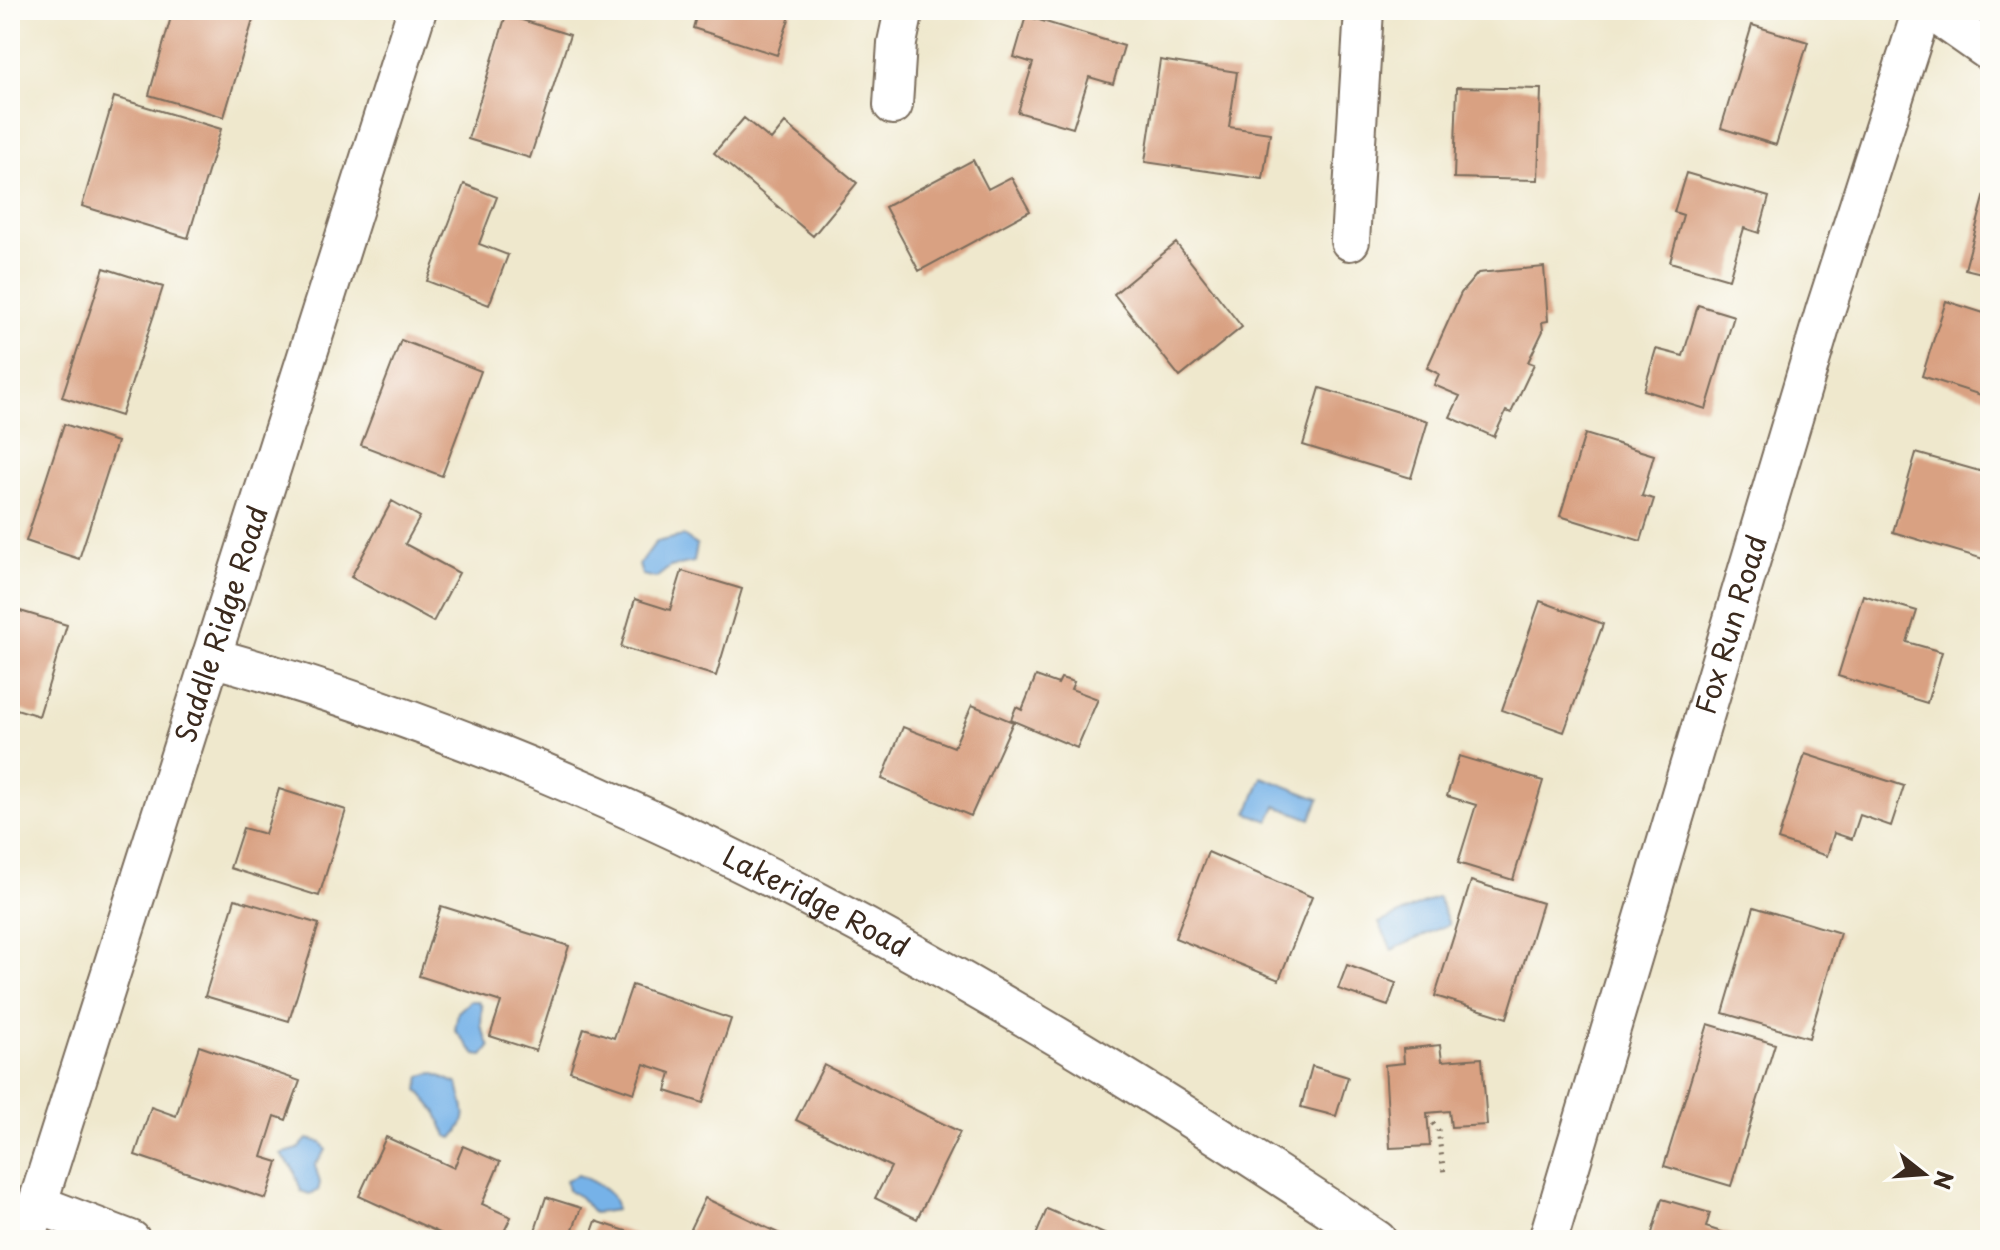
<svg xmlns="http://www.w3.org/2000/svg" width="2000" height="1250" font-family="'Playpen Sans',sans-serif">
	<rect width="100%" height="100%" fill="#fdfcf7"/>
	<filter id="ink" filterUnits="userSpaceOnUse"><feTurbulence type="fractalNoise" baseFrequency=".0125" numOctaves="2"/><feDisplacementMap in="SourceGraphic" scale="16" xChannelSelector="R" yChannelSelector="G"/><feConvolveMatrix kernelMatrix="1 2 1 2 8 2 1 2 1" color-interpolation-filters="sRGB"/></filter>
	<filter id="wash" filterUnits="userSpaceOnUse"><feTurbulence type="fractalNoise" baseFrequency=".006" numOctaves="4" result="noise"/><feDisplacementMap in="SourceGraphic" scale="32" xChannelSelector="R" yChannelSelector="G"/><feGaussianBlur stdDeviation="1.8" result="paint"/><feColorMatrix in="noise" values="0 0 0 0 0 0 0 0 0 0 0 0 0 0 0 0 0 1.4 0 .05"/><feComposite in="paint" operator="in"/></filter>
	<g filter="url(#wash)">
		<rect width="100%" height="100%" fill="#efe8cd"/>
		<!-- water -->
		<path fill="#76b2e8" stroke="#586e83" stroke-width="2" d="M683,536L697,545L694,562L670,567L656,578L642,575L639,565L656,542Z
			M1262,777L1319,799L1311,819L1276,806L1269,821L1248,813Z
			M1438,897L1449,924L1392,950L1379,923Z
			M470,1001H478L482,1006L481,1026L490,1047L483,1056L476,1055L455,1030L458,1012Z
			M433,1073L458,1084C463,1109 472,1116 453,1138L447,1136L436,1111L418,1090L421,1076Z
			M307,1139L321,1142L326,1150L315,1165L320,1183L318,1191L309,1194L301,1191L294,1170L281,1154L298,1149Z
			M578,1175C593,1181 618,1193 616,1210L594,1213L580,1197L568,1190L566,1180Z"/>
		<g id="blocks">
			<!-- building -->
			<path fill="#d9a182" d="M173,10H256L224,117L149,95Z
				M698,10H792L777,55L693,28Z
				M506,15L570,35L530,158L468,139Z
				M1026,16L1124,46L1113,84L1089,77L1073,128L1018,112L1033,63L1014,57Z
				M1752,25L1808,42L1776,145L1721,128Z
				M1160,60L1237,72L1229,127L1270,133L1263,179L1145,162Z
				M1457,87L1541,89L1538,180L1454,178Z
				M114,97L221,129L188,238L82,206Z
				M744,118L771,140L785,123L857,183L813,236L714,153Z
				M973,160L988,189L1011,177L1030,211L919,271L885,207Z
				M1686,173L1769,197L1759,233L1744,228L1729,279L1670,262L1683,215L1674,212Z
				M1989,179H1990V275L1965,269Z
				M464,184L497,197L479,244L508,255L489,305L427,281Z
				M1176,243L1242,327L1180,377L1114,294Z
				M1544,267L1548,321L1542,322L1543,331L1528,362L1534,364L1511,413L1506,411L1494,437L1450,417L1460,396L1434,385L1439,374L1427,368L1461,293L1478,273Z
				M104,268L163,287L121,416L62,397Z
				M1946,301L1990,315V398L1922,376Z
				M1698,305L1734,316L1706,409L1644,390L1656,349L1683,356Z
				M401,340L481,371L442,476L361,445Z
				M1320,388L1428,421L1411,478L1303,445Z
				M64,424L117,442L79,559L26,541Z
				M1585,434L1654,455L1642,496L1654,499L1641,541L1560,516Z
				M1916,453L1990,474L1986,510L1990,511V561L1893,532Z
				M392,501L420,517L405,544L459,573L433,622L351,577Z
				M682,571L742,589L716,676L621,647L635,599L670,610Z
				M1863,595L1917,611L1907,642L1942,652L1927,703L1838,676Z
				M1540,601L1603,624L1564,732L1502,710Z
				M10,608L67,625L39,716L10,707Z
				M1036,676L1058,684L1061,678L1074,682L1071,689L1098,699L1077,748L1011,720L1016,707L1022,710Z
				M972,705L1013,722L971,816L882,779L903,727L954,747Z
				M1805,754L1904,786L1891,826L1860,815L1852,839L1834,833L1827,856L1778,840Z
				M1459,756L1543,781L1513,880L1458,863L1476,805L1447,796Z
				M279,789L346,810L319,896L230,868L243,828L265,834Z
				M1208,852L1312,897L1279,980L1175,938Z
				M1471,881L1542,903L1507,1018L1435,996Z
				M235,899L319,924L289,1021L205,996Z
				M441,906L569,946L536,1051L490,1036L501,1002L419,976Z
				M1754,907L1840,933L1809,1038L1723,1013Z
				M1347,965L1396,983L1388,1006L1338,989Z
				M632,985L731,1019L703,1103L666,1091L671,1073L644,1064L634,1093L570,1071L584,1028L614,1038Z
				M1708,1024L1775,1044L1731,1186L1664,1166Z
				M1440,1045L1442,1061L1482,1058L1487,1125L1451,1127L1449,1111L1427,1113L1430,1146L1390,1148L1385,1065L1404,1063L1403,1049Z
				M199,1046L300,1081L286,1120L275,1116L262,1157L278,1162L266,1199L135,1155L151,1107L176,1116Z
				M824,1065L960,1132L917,1219L875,1198L891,1167L796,1120Z
				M1312,1066L1348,1077L1336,1116L1301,1107Z
				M386,1137L454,1168L463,1146L500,1162L482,1204L511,1217L500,1240H455L359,1196Z
				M546,1197L581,1208L573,1229L591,1235L596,1221L635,1234L633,1240H532Z
				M705,1198L780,1234L777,1240H703L688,1233Z
				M1662,1199L1710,1213L1706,1227L1746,1240H1650Z
				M1047,1209L1118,1240H1034Z"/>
		</g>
	</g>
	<g filter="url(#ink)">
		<use href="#blocks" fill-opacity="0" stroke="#7a6c5b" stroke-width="2"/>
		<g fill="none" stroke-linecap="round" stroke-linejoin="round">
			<defs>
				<g id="street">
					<path d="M1930,10L1990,52"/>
					<path d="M893,105L897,43L904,10"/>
					<path d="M1350,241L1364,10"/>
					<path id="s1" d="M211,657C633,772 1016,999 1377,1240"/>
					<path d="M37,1204L131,1240"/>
					<path id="s2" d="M26,1240L417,10"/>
					<path id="s3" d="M1548,1240L1825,311L1922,10"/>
				</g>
			</defs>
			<!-- street casing -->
			<use href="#street" stroke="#7a6c5b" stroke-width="42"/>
			<!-- path -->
			<path stroke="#7a6c5b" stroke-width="5" stroke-dasharray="2 6" stroke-linecap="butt" d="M1428,1117L1438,1130L1444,1174"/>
			<!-- street -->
			<use href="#street" stroke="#fff" stroke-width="38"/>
		</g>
	</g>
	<g text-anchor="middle" stroke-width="6" stroke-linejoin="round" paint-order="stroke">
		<!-- street labels -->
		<g font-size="28" fill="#3b2a1e" stroke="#fdfcf7">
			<text dy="10" stroke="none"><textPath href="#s3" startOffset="642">Fox Run Road</textPath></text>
			<text dy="10" stroke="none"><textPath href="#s2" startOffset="646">Saddle Ridge Road</textPath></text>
			<text dy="10" stroke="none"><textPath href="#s1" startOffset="654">Lakeridge Road</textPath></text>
		</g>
	</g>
	<!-- margin -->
	<rect width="2000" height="1250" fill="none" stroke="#fdfcf7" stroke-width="40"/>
	<!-- north arrow -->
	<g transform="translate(1924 1174) rotate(107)" stroke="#fdfcf7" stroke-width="6" paint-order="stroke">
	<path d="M0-6L14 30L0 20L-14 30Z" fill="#3b2a1e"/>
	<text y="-12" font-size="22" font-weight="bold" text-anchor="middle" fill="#3b2a1e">N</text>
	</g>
</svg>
